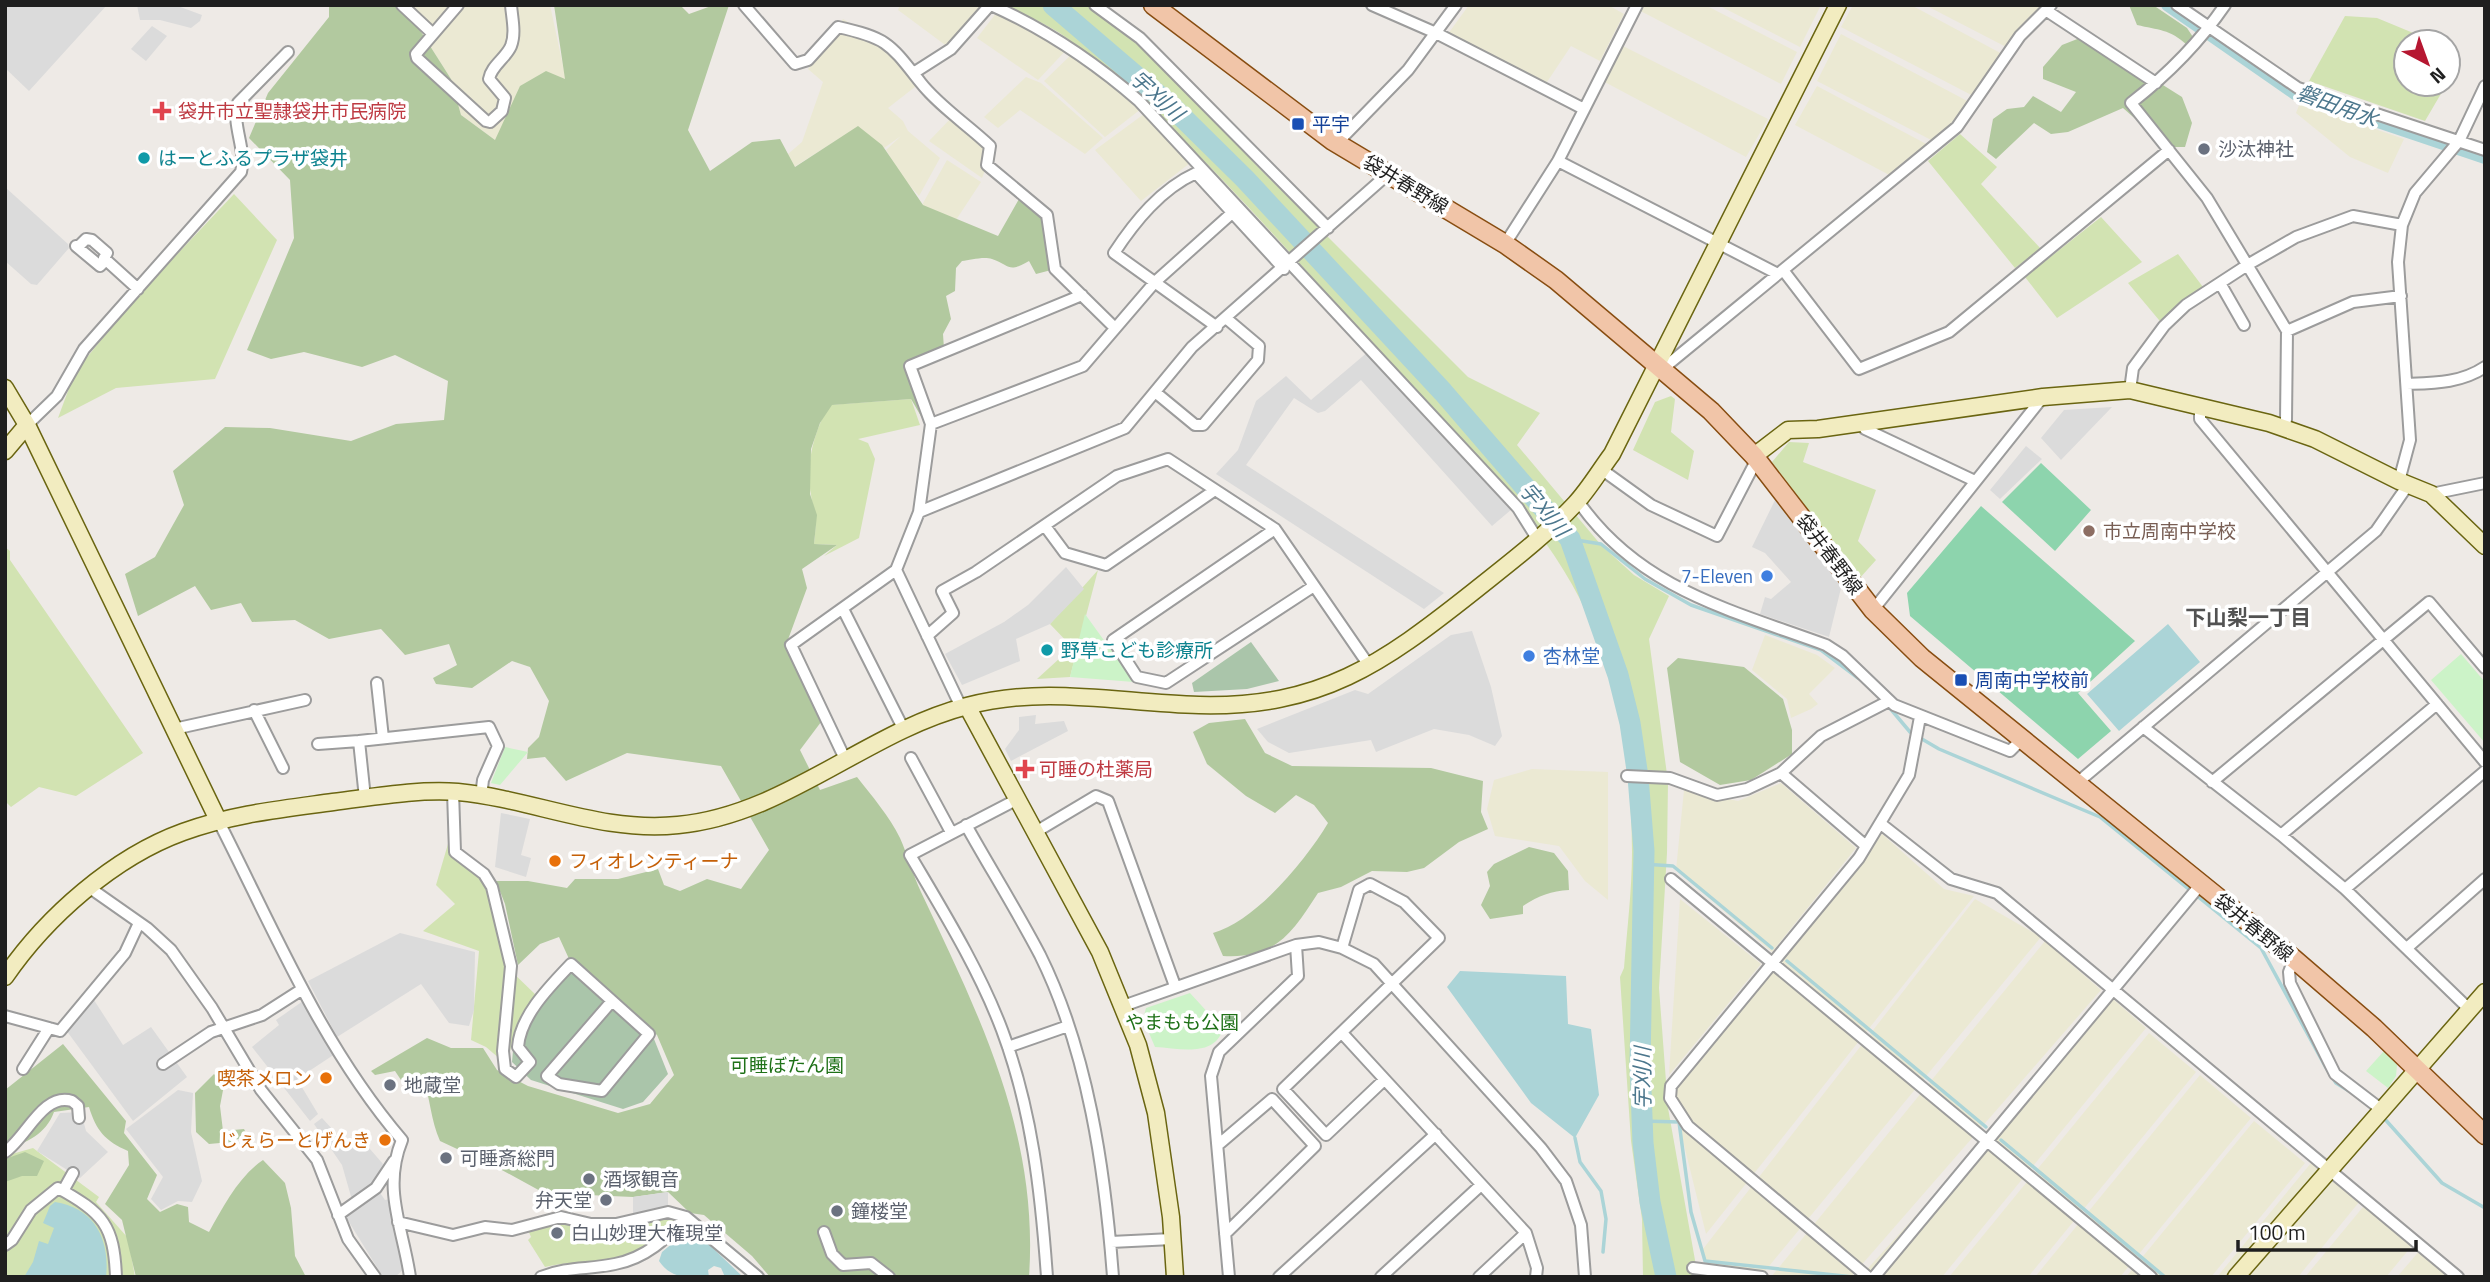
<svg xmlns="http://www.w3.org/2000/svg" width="2490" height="1282" font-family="'Titillium Web','Noto Sans JP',sans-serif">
	<rect width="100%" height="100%" fill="#eeeae6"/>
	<!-- farmland -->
	<path fill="#ebe9d3" d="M404,5H550L566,80L495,140L461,115L451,79Z
		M900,5H979L981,12L948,47L898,10Z
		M1469,5H1608L1624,14L1600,61L1571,46L1543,88L1445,38Z
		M1629,5H1705L1797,52L1781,84Z
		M1718,5H1821L1800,47Z
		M1853,5H1911L2006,56L1977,98L1841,27Z
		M1925,5H2035L2050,13L2010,49Z
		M997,12L1070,46L1038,80L977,38Z
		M843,19L897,51L920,83L888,108L903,121L908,131L940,158L919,196L903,178L886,150L901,136L884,148L858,127L794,167L788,154L802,142L823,82L808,69Z
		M1841,34L1973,104L1937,143L1817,81Z
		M1617,43L1768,119L1746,157L1599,79Z
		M1076,50L1141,109L1105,137L1044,81Z
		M1026,77L1041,83L1103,138L1085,154L1020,110L998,128L984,117Z
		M1817,86L1932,147L1895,178L1795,125Z
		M2300,103L2404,139L2388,173L2350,157L2296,113Z
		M955,114L986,142L987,165L982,178L929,141Z
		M1144,114L1190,163L1141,201L1095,150Z
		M947,160L981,182L956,220L922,205Z
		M1765,635L1817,655L1835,668L1809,694L1818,704L1811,709L1791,718L1787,699L1752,670Z
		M1532,769L1608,772V900L1585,881L1559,846L1495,836L1487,809L1494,780Z
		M1781,783L1856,848L1772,952L1676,870L1684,790L1738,801Z
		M1882,834L1944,889L1974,896L1706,1234L1670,1088Z
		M1680,899L1761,964L1669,1075Z
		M1975,899L2041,937L1760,1277H1707L1703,1249Z
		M2045,941L2101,990L1851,1277H1771Z
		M2113,999L2146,1028L1942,1277H1860Z
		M2149,1033L2196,1072L2028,1277H1949Z
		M2200,1075L2251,1118L2120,1277H2035Z
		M2254,1121L2305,1163L2211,1277H2126Z
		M2316,1157L2364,1196L2298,1277H2217Z
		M2368,1201L2416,1241L2386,1277H2305Z
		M2421,1249L2455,1277H2397Z"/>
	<!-- grass -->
	<path fill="#d2e3b2" d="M1002,5H1089L1133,33L1259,168L1468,377L1540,413L1517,445L1601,545L1634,575L1669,596L1649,639L1668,782L1667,853L1659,988L1668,1108L1698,1277H1643L1642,1219L1631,1141L1620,977L1624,968C1627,930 1632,890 1632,852C1632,775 1620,698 1592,626C1557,534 1455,436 1388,362C1288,252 1190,133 1072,42C1052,26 1025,15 1002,5Z
		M2345,16L2377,18L2435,42H2406V84H2422L2442,92L2425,121L2309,81Z
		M1960,134L1997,167L1981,184L2041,249L2015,268L1928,161Z
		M234,194L277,240L215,379L116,388L58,418L75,372L132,302Z
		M2101,217L2142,262L2057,318L2025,277Z
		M2178,254L2206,291L2164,326L2128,283Z
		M1671,396L1675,399L1671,432L1694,451L1688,480L1633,450L1655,402Z
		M911,399L920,425L858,439L868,443L875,459L859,538L824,556L837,545L814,544C817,519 815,519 811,495C805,464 814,432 829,405Z
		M1789,442L1809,443L1803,462L1876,490L1858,541L1876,560L1859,579L1772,462Z
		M5,547L10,551V560L143,753L76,796L39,787L11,807L5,801Z
		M1098,570L1070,677L1037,679L1072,647L1050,624Z
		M450,837L458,857L482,880L493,909L506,966L537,996L513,1038L507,1065L486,1047L471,1040L479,951L423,931L455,904L436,885Z
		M33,1148L99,1197L96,1202L128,1238L135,1277H5V1156Z
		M662,1216L679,1220C655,1240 633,1258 601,1261C582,1263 564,1262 545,1267L528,1240L531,1237L528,1230L560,1220L587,1229L606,1228Z"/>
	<!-- forest -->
	<path fill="#b2c99f" d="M329,5H404L451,79L461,115L495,140L520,86L546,71L565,79L554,5H680L689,14L714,5H729L688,130L710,171L752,142L780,139L795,167L858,126L882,145L923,205L998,236L1019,199L1047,219L1055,269L1036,274L1029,261C1008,273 1011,266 992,259C984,256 970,260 962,261L956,268L955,291L946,296L951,319L943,334L944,349L904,364L922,418L911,399L832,405L820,423L811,449L810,494L817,515L814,544L837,545L802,569L807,588L786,645L821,722L800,750L820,790L857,777C872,796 889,816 900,838C908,856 913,875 921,892C980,1017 1039,1134 1029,1277H770L752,1256L704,1215L690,1213L668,1192L633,1197L544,1193L500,1169L440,1141C431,1121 430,1098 423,1076L401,1080L395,1071L375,1075L371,1071L427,1038L451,1048H483L497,1070L528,1086L618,1113L650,1104L674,1075L657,1035L570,961L559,937L540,944L518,965L505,904L496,881H528L567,888L575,879H618L658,869L664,885L680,891L707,879L741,889L769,850L721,766L627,753L566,781L545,757L527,759L528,748L539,737L549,701L530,667L512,661L472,688L436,684L433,678L457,665L449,644L405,655L381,629L329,639L295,620L252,622L241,603L211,610L195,586L138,616L125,574L155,557L184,505L173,471L225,427L270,428L351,441L396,424L444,420L448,381L395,355L362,367L304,352L271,359L247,350L294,238L290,180L249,138L268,93L329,17Z
		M2129,5H2153L2187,28L2193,37L2187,45C2170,29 2158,30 2137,25Z
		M2085,36L2182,97L2192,123L2185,147H2167L2123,108L2068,132L2051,134L2034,123L1996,159L1987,152L1993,119L2007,109L2024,107L2033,96L2061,112L2076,92L2043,79V67L2062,45Z
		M1678,658L1744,667L1783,699L1792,730V754L1751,780L1720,785L1680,762L1667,668Z
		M1245,719L1265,753L1292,766L1431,768L1483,781L1481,812L1488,829L1459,842L1424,868L1407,872L1372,871L1341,887L1318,893C1292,933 1276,959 1223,956L1213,933C1255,922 1306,860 1328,823L1314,805L1296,795L1275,813L1246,796L1207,764L1193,732L1209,723Z
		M1529,847L1554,853L1568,871L1569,890C1551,891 1538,896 1523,906V914L1490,919L1481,905L1490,886L1487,872L1494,864Z
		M63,1044L126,1121L124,1133L157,1175L147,1199L160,1212L177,1204L188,1207L189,1222L209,1232C223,1207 239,1176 263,1160L285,1183L291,1208L295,1256L306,1277H136L122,1220L105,1204L129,1165L128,1151C105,1141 96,1130 89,1107L54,1112C46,1134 27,1143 5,1149V1090Z
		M214,1074L224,1085L220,1106L223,1131L244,1129L247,1135L231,1142L209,1144L196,1132L195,1093Z
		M25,1152L44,1161L37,1176H22L5,1182V1159Z"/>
	<!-- cemetery -->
	<path fill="#aac5aa" d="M1251,642L1279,681L1247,689L1194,692L1192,683Z
		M568,962L652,1034L668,1074L643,1102L623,1109L531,1080L512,1062L514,1039Z"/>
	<!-- park -->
	<path fill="#ccf3c8" d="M1085,614L1134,682L1070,677Z
		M2461,654L2485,682V743L2431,680Z
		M505,747L528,752L500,785L491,783Z
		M1190,993L1223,1029C1214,1058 1179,1048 1155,1047L1143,1019L1146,1008Z
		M2384,1051L2397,1065L2396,1076L2388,1088L2366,1071Z"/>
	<!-- pitch -->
	<path fill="#8dd4ad" d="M2041,463L2091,510L2055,551L2002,502Z
		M1981,506L2135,641L2078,693L2111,731L2078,759L1910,616L1907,593Z"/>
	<!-- parking -->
	<path fill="#dbdbdb" d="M5,5H107L29,91L5,68Z
		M137,5H175L202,15L200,21L191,28L160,20H140Z
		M152,26L167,36L146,61L131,49Z
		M5,187L68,244L69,248L37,285L31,284L5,261Z
		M1369,351L1512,509L1492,526L1361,380L1325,411L1318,413L1294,398L1246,465L1444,593L1424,609L1216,474L1238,450L1256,401L1286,376L1311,400Z
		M2112,407L2061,460L2041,438L2064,410Z
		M2026,446L2042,459L2000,499L1990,490Z
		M1777,496L1842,584L1829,637L1760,614L1765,597L1771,599L1791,582L1765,553L1752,547Z
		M1066,567L1084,589L1050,624L1016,639L1020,661L962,685L945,654L1004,622L1028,605Z
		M1472,631L1491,687L1502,736L1495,746L1469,735L1434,729L1376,752L1371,740L1289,753L1268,742L1257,729L1355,690L1368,694L1451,635Z
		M1036,715L1035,724L1064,721L1068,731L1011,761L1005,749L1019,730V717Z
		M501,813L530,819L521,855L531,858L526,877L495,867Z
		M400,933L475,952L474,1010L469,1026L449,1023L421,984L337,1037L308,981Z
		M92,997L123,1045L151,1027L187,1077L133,1121L66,1030Z
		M303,1001L335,1054L297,1079L318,1114L310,1121L252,1047L279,1025L276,1020Z
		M178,1090L193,1093L191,1132L202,1181L192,1202L178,1201L161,1210L151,1199L163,1177L126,1129Z
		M81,1112L86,1131L108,1152L80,1178L37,1151L60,1113Z
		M322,1118L345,1143L356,1133L383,1164L375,1181L352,1200L342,1165L314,1124Z
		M378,1190L385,1200L390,1199L404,1269L395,1277H383L344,1214Z
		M668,1192V1207L633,1216V1197Z"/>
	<!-- water -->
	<path fill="#abd4d7" d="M2168,624L2200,662L2119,731L2087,694Z
		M1460,971L1566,976L1568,1024L1591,1029L1599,1095L1575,1138L1531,1103L1447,987Z
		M55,1202C95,1208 110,1240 106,1277H24L33,1262L39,1241L48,1244L54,1228L43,1223L50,1206Z
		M686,1232H696L743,1277H725L721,1268L714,1266L708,1270L709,1277C688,1277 672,1280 659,1261L662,1252Z"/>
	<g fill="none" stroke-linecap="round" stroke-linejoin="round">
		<!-- stream -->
		<path stroke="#abd4d7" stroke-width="3.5" d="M1570,539L1601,544L1645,579L1691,605L1821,650L1858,678
			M1889,707L1910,732L1939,749L2100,817L2261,948L2325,1066L2336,1083L2349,1091
			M1643,864L1673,866L1772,948
			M1787,961L1986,1127
			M2383,1117L2442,1183L2485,1208
			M1642,1121L1679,1122L1691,1212L1705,1261L1853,1277
			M1575,1138L1580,1162L1601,1191L1606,1219L1603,1252
			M2001,1140L2165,1277"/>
		<!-- canal -->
		<path stroke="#abd4d7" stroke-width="12" d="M2167,5L2295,94L2485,158"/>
		<!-- river -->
		<path stroke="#abd4d7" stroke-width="21" d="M1053,5L1171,106L1245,179L1443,392L1570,539L1618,675L1630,723L1638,777L1644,851L1640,1064L1643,1143L1650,1202L1666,1277"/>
		<defs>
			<path id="street" d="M402,5L432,33
				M458,5L416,54L417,58L486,121L490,122L502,111L505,98L489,79C491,66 506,58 511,46C516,33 512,18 511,5
				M744,5L795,64L808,60L838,27C888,38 890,44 921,83C939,106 968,125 990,146L987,165L1047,215L1055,269L1115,328
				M991,5C1047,30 1093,61 1139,101L1518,508L1538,540
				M1095,5L1140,38L1328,228
				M1372,5L1436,33L1584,109
				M2177,5L2298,88L2485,150
				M2225,5C2199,43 2167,75 2131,103L2207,198L2287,331
				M2047,11L2156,83
				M915,72L951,49L990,5
				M1337,143L1408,70L1456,5
				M1558,161L1778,274
				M1505,244L1558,161L1637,5
				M76,246L100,266L106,260L138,289
				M78,247L86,239L92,240L107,253L104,258L106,260
				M1783,270L1859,369L1949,332L2169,150
				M2220,283L2244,325
				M1217,327L1114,253C1135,221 1161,189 1196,173L1284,269
				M1660,371L1957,127L2020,36L2051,5
				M2407,384C2435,383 2461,383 2485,367
				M2130,390L2133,368L2164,326L2186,305L2249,264L2296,237L2353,216L2402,225
				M1155,392L1195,425H1203L1258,360L1259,346L1227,319
				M2200,405V419L2485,762
				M1863,422L1865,429L1975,481
				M931,424L1083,366L1155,282L1232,213
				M27,425L57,396L84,349L241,172C247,149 231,125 238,103L288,52
				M2283,428L2286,420L2287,331L2353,302L2401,296
				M1601,469L1651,505L1717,536L1757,459
				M2399,481L2410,440L2398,262L2402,225L2415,193L2459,141L2485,86
				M2431,494L2485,483
				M1578,501C1639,589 1731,610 1826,645L1843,656L1894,705L2010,751L2022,739
				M919,512L1125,428L1192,347L1388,174
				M1045,526L1065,553L1106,565L1215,490
				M1275,529L1113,640L1137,677L1166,683L1314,586
				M896,570L961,707
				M843,609L904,730
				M1873,610L2043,397
				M927,636L953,613L942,591L976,572L1117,476L1168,459L1275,529L1370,667
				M377,683L383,738
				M254,710L283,768
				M2143,727L2281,835L2345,889L2469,1009
				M174,729L305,700
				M318,744L359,741
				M911,758L951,832
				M846,761L791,645L896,570L919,512L931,424L910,366L1082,295
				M1781,773L1866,846
				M1627,776L1670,778L1717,795L1747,789L1781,773L1821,736L1889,701
				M2212,782L2429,602L2485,668
				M2077,783L2376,531L2408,485
				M453,792L455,852L484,874L492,887L511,966L503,1051L505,1069L516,1077L530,1062L518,1047C520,1016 550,986 571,964L649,1034L602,1091L559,1084L547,1076L612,1001
				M365,798L359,741L489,727L498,746L483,780L481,796
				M1016,800L910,855C943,911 979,969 1002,1030C1032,1110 1041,1192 1047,1277
				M219,822C275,932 321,1045 402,1140C382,1189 403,1228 410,1277
				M1881,824L1951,879L1997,893L2458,1277
				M966,825C990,868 1017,911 1040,955C1088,1052 1105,1170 1113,1277
				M1034,833L1096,796L1108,801L1175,986
				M2281,835L2437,704
				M1671,879L2151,1277
				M90,888L147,928L171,950L212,1008L261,1090L317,1160L348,1239L375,1277
				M2345,889L2485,771
				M2408,947L2485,879
				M1342,948L1359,890L1370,884L1404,902L1439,938L1283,1089L1326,1135L1384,1080
				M2294,959L2289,972L2290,983L2335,1074L2382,1110
				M1123,1006L1296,945L1319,942L1342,948L1374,964L1541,1148L1566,1181L1581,1225L1585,1277
				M5,1016L60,1031L125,953L139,923
				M1342,1033L1526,1233L1537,1268L1536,1277
				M1008,1047L1068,1026
				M163,1064L211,1032L262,1015L301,990
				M23,1069L49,1028
				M1218,1145L1272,1099L1315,1146L1225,1234
				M5,1152C26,1138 43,1092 72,1101L78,1106L79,1118
				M63,1191L73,1173
				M338,1215L376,1188L394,1161
				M398,1222L453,1235L485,1227L512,1230L561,1217L591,1224H616L668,1212L686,1217L758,1277
				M824,1232L832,1254L843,1265L871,1263L889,1277
				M1111,1242L1172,1239
				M5,1245L12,1240L31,1210L58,1188C103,1213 114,1225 116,1277
				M1693,1268L1762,1277
				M541,1277C569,1266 588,1270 615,1264C646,1258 666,1239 686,1217
				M1229,1277L1211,1076L1219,1052L1298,976L1296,945
				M1279,1277L1436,1134
				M1381,1277L1481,1185
				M1479,1277L1526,1233
				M1868,1277L1688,1126L1670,1098L1671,1086L1859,858L1909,775L1920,717
				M1874,1277L2201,884"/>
			<path id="secondary" d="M5,388L27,425L219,822
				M5,451L27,425
				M1754,456L1788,430L1818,429L2043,397L2130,390L2269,423L2315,439L2399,481L2431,494L2485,546
				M967,706L1100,952L1138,1045L1156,1113L1171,1217L1175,1277
				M5,977C46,917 114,857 183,832C232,814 282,809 333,802C374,797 416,789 458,792C533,799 601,833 678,825C785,815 866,732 967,706C1045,685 1120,703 1199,705C1321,708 1382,664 1473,592C1508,564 1544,537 1575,504C1589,489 1600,470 1612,454L1838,5
				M2236,1277L2485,992"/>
			<path id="primary" d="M1153,5L1333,141L1505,244L1556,280L1711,411L1754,456L1873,610L1922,658L2294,959L2374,1028L2485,1135"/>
		</defs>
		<!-- street casing -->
		<use href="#street" stroke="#9c9c9c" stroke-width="14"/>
		<!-- secondary casing -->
		<use href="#secondary" stroke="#6a6511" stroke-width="19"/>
		<!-- primary casing -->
		<use href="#primary" stroke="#884d11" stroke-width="21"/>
		<!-- street -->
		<use href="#street" stroke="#fff" stroke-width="10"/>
		<!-- secondary -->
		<use href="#secondary" stroke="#f2ecc0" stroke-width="16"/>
		<!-- primary -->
		<use href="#primary" stroke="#f1c5a8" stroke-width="18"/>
	</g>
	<!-- markers -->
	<g fill="#e0444e" stroke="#fff" stroke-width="2.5">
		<path d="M158.5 100.5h7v7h7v7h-7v7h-7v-7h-7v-7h7z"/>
		<path d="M1021.5 758.5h7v7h7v7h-7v7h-7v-7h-7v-7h7z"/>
	</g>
	<g fill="#1a4fb4" stroke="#fff" stroke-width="2.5">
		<rect x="1291" y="117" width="14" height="14" rx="3.5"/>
		<rect x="1954" y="673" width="14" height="14" rx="3.5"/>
	</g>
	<g fill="#6b7280" stroke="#fff" stroke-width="2.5">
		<circle cx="2204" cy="149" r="7"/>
		<circle cx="390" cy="1085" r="7"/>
		<circle cx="446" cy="1158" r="7"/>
		<circle cx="589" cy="1179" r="7"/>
		<circle cx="606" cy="1200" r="7"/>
		<circle cx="837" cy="1211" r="7"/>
		<circle cx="557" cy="1233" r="7"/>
	</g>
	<g fill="#0f9aa8" stroke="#fff" stroke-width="2.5">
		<circle cx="144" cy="158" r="7"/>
		<circle cx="1047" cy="650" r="7"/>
	</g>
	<circle fill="#8d6e63" stroke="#fff" stroke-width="2.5" cx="2089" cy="531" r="7"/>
	<g fill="#3f7fe0" stroke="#fff" stroke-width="2.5">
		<circle cx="1767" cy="576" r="7"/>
		<circle cx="1529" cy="656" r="7"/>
	</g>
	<g fill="#e8710a" stroke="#fff" stroke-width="2.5">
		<circle cx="555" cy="861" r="7"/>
		<circle cx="326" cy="1078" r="7"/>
		<circle cx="385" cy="1140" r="7"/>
	</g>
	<g text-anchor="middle" stroke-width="7" stroke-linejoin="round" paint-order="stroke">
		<!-- health labels -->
		<g font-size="19" fill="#be3a42" stroke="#fff" text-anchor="start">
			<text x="178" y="118">袋井市立聖隷袋井市民病院</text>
			<text x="1039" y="776">可睡の杜薬局</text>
		</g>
		<!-- transit labels -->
		<g font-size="19" fill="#164399" stroke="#fff" text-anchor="start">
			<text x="1312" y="131">平宇</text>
			<text x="1975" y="687">周南中学校前</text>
		</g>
		<!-- worship labels -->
		<g font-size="19" fill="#5b616d" stroke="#fff" text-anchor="start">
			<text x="2218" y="156">沙汰神社</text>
			<text x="404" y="1092">地蔵堂</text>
			<text x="460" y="1165">可睡斎総門</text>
			<text x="603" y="1186">酒塚観音</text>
			<text x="592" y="1207" text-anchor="end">弁天堂</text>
			<text x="851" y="1218">鐘楼堂</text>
			<text x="571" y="1240">白山妙理大権現堂</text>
		</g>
		<!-- culture labels -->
		<g font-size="19" fill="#0d838f" stroke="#fff" text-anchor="start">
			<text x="158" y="165">はーとふるプラザ袋井</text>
			<text x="1061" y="657">野草こども診療所</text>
		</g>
		<!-- street labels -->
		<g font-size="19" fill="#1f1f1f" stroke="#fff">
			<text transform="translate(1406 184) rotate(31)" y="7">袋井春野線</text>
			<text transform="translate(1830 554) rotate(53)" y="7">袋井春野線</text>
			<text transform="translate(2254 927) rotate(39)" y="7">袋井春野線</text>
		</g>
		<!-- education labels -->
		<g font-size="19" fill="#785e54" stroke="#fff" text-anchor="start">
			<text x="2103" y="538">市立周南中学校</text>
		</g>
		<!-- shop labels -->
		<g font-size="19" fill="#366cbe" stroke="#fff" text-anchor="end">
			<text x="1753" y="583">7-Eleven</text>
			<text x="1543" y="663" text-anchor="start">杏林堂</text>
		</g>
		<!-- food labels -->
		<g font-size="19" fill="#c56008" stroke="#fff" text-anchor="end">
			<text x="569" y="868" text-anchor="start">フィオレンティーナ</text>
			<text x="312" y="1085">喫茶メロン</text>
			<text x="371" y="1147">じぇらーとげんき</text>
		</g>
		<!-- park labels -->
		<g font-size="19" fill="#1f7118" stroke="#fff">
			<text x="1182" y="1029">やまもも公園</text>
			<text x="787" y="1072">可睡ぼたん園</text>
		</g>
		<!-- water labels -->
		<g font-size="21" font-style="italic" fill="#4c778d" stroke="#fff">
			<text transform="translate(1157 96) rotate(42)" y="7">宇刈川</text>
			<text transform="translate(2337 106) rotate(20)" y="7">磐田用水</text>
			<text transform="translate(1544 510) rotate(50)" y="7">宇刈川</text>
			<text transform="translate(1643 1078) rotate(-90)" y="7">宇刈川</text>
		</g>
		<!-- neighbourhood labels -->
		<g font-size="21" font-weight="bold" fill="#525252" stroke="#fff">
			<text x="2248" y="625">下山梨一丁目</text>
		</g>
	</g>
	<!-- border -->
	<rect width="2490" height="1282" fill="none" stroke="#1f1f1f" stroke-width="14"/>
	<!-- north arrow -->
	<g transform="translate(2427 63) rotate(139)"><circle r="33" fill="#ffffff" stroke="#a5a5a5" stroke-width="2"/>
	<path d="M0-5L12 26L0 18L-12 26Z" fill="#b61731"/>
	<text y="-10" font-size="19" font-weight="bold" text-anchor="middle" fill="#1f1f1f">N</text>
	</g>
	<!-- scale -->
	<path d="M2238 1240v10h178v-10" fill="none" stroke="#1f1f1f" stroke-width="3.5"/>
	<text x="2248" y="1240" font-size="21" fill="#1f1f1f" stroke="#ffffff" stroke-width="5" paint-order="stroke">100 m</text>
</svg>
